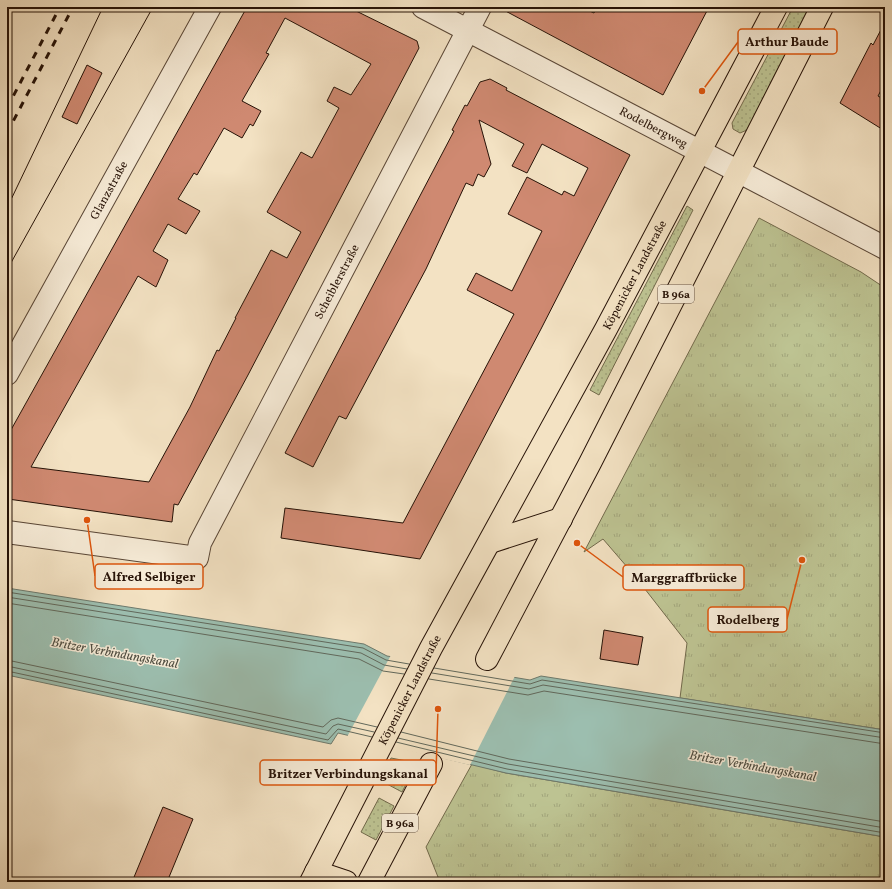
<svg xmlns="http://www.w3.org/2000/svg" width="892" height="889" font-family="Vollkorn,serif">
	<defs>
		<pattern id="grass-dots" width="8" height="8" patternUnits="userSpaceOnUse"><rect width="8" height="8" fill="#bdc392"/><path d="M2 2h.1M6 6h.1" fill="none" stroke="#a2a67c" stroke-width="1.8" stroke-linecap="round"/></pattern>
		<pattern id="park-tufts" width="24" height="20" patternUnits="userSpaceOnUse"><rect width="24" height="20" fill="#bdc392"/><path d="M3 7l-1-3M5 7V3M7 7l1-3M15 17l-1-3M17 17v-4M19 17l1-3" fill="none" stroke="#a2a67c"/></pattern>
	</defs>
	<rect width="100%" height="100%" fill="#f3e2c3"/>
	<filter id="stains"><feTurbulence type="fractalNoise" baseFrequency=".005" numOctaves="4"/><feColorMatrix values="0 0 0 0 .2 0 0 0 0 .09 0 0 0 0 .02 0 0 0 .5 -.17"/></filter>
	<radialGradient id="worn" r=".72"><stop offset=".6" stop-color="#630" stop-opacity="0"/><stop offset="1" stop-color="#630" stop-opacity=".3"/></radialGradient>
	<!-- grass -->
	<path fill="url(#grass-dots)" stroke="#726a4c" d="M793,7H810L747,130L740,133L733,129L732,123Z
		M687,206L693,210L599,395L590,390Z
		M391,758L417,763L402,792L387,784L393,775L389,762Z
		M379,798L394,806L376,840L361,832Z"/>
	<!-- park -->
	<path fill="url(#park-tufts)" stroke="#726a4c" d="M759,218L861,272L885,288V730L680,698L687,643L634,575L603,539L584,552Z
		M472,764L506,773L885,837V882H440L426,847Z"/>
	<!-- water -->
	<path fill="#9cbeaf" stroke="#6d796c" d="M7,588L364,644L387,656L530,680L541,676L885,730V837L506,773L338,733L331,744L7,675Z"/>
	<!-- pier -->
	<path fill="#f3e2c3" d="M391,655L515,676L470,765L347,737Z"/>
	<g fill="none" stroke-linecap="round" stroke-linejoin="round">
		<!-- shore -->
		<path stroke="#61685b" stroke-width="1" d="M7,592L363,648L386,660L409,664
			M7,597L361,653L384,665L407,669
			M7,603L359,659L383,671L404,674
			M7,660L323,727L331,720L338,718L377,727
			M7,666L326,734L333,726L338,724L374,732
			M434,668L530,684L542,680L885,733
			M7,671L328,740L338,729L372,737
			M432,673L529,689L543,685L885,738
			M429,679L528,695L544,691L885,744
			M401,732L509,759L885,822
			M398,738L508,764L885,828
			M396,742L507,769L885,833"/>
	</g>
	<!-- building -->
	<path fill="#cf8971" stroke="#261207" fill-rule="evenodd" d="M247,7H348L417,41L419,48L248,375L178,505L174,504L172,522L8,499L11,477L8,476L10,463L7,461V437ZM285,18L371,64L351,95L334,87L327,101L339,108L312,158L301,152L267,212L301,232L287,258L271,250L235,318H236L219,351L217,350L190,407L149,482L31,467L138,276L156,287L168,260L153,251L168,224L186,234L200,211L178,199L194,173L197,175L224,128L242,138L250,124L253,126L261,111L242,101L269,54L266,53Z
		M498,7H581L594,13L597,7H709L663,95Z
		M885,22V83L878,96L885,100V131L840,103L871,43L873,45Z
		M87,65L102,73L77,124L62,117Z
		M490,79L507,88L506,90L630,155L541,329L420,559L281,538L285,508L403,523L514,314L467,290L476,273L512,291L542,231L508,214L527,177L562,195L564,191L574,196L588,168L542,144L527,173L512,166L524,144L479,120L491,164L484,177L478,174L473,186L466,183L426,269L346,419L339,416L313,467L285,453L454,131L452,130L465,105L467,106L480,82Z
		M604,630L643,637L638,665L600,659Z
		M163,807L193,819L167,882H132Z"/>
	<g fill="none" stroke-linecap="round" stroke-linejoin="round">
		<defs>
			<g id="minor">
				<path id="s1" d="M423,7L885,248"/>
				<path id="s2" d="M7,374L210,7"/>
				<path id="s3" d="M7,532L197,558L200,543L480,7"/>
			</g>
			<g id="major">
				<path d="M490,542L561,519"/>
				<path d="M487,659L590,463L822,7"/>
				<path d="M316,872L346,882"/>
				<path id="s4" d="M311,882L431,648L606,329L776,7"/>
				<path d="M369,882L431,764"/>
			</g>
		</defs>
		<!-- minor casing -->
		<use href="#minor" stroke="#594636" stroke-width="24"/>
		<!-- major casing -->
		<use href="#major" stroke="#261207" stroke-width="24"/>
		<!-- minor -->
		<use href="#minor" stroke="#f7ecd8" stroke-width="22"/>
		<!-- major -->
		<use href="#major" stroke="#f3e2c3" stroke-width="22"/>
		<!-- tram -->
		<path stroke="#261207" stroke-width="1" d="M7,208L103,7
			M7,270L153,7"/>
		<!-- rail -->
		<path stroke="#261207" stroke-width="3" stroke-dasharray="7 7" stroke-linecap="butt" d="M7,108L60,7
			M7,133L73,7"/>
	</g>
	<g text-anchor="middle" stroke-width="3" stroke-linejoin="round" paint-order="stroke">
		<!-- shield labels -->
		<g fill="#f7ecd8" stroke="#655346" stroke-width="1">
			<rect x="658" y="285" width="36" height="18" rx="3"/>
			<rect x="382" y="814" width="36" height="18" rx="3"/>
		</g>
		<g font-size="11" font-weight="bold" fill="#261207">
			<text x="676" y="298">B 96a</text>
			<text x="400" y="827">B 96a</text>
		</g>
		<!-- street labels -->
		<g font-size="12" fill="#261207" stroke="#f7ecd8">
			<text dy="4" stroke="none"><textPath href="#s1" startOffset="260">Rodelbergweg</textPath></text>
			<text dy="4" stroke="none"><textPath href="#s2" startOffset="210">Glanzstraße</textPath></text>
			<text dy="4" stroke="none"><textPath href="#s4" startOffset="688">Köpenicker Landstraße</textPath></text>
			<text dy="4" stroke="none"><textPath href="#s3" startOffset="502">Scheiblerstraße</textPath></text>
			<text dy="4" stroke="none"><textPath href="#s4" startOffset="216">Köpenicker Landstraße</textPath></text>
		</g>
		<!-- water labels -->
		<g font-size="13" font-style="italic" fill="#4f4e42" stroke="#f7ecd8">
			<text transform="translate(115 652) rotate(10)" y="5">Britzer Verbindungskanal</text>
			<text transform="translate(753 765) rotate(10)" y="5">Britzer Verbindungskanal</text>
		</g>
	</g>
	<!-- callouts -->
	<path fill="none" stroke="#de550c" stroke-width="1.5" d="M702 91L738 42M87 520L95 576M577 543L623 577M802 560L787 619M438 709L436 773"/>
	<g fill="#de550c" stroke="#f7ecd8" stroke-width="1.5">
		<circle cx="702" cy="91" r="4"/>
		<circle cx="87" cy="520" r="4"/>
		<circle cx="577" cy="543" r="4"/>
		<circle cx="802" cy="560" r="4"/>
		<circle cx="438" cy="709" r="4"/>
	</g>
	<g fill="#f7ecd8" stroke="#de550c" stroke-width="1.5">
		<rect x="738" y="29" width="99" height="25" rx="4"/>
		<rect x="95" y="564" width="108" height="25" rx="4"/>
		<rect x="623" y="565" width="121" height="25" rx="4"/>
		<rect x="708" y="607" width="79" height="25" rx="4"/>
		<rect x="260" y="760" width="176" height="25" rx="4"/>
	</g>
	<g font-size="13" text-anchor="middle" font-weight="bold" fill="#261207">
		<text x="787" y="46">Arthur Baude</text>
		<text x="149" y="581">Alfred Selbiger</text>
		<text x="684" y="582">Marggraffbrücke</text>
		<text x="748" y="624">Rodelberg</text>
		<text x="348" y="778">Britzer Verbindungskanal</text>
	</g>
	<!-- margin -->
	<rect width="892" height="889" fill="none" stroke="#f3e2c3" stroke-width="24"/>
	<rect x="8" y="8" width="876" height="873" fill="none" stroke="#261207" stroke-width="2"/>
	<rect x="12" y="12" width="868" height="865" fill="none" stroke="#261207"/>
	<rect width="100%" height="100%" filter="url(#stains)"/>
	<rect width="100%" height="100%" fill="url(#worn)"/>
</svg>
